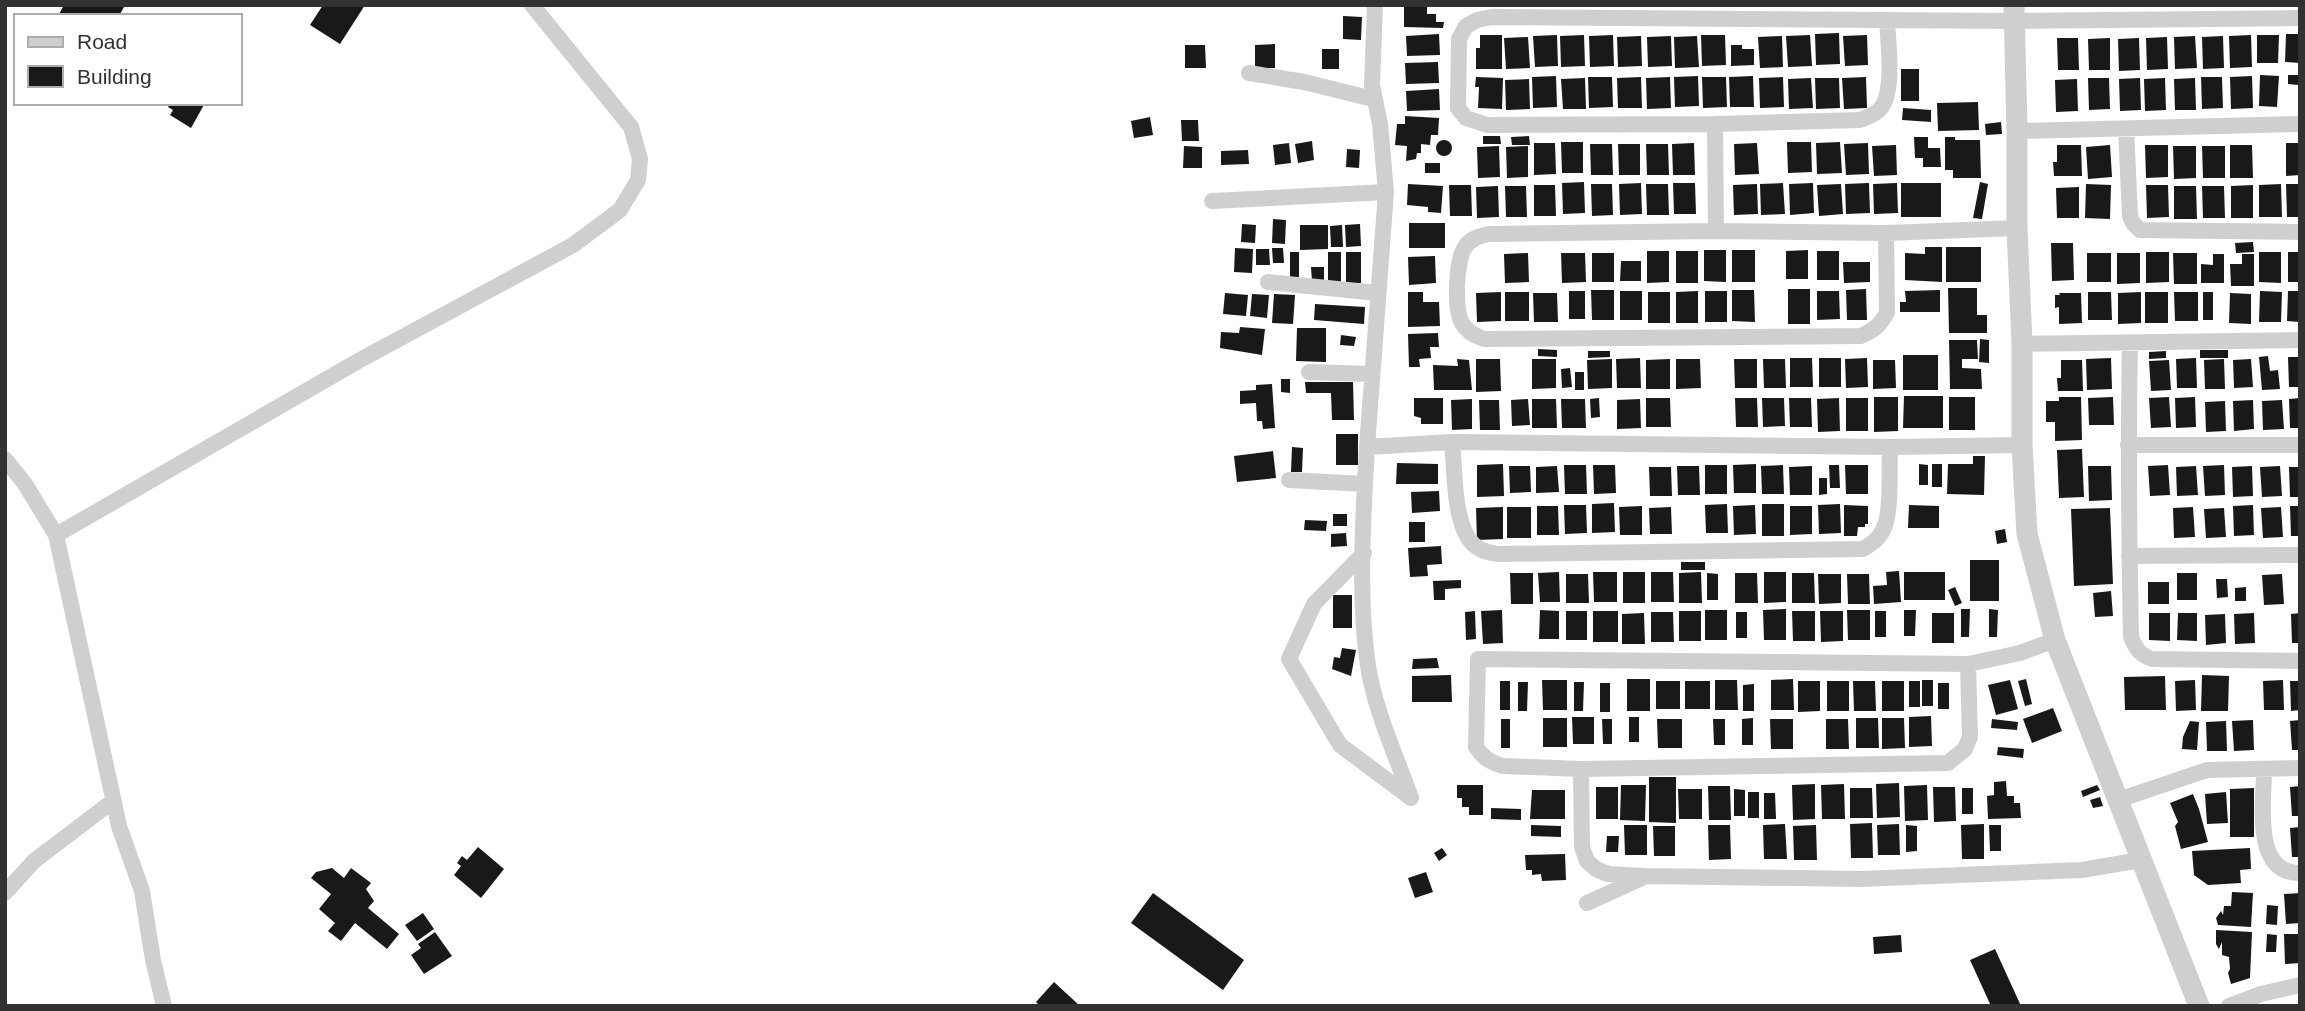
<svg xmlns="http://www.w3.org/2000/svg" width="2305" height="1011" font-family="Helvetica,sans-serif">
	<rect width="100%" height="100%" fill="#fff"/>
	<!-- building -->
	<path fill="#191919" d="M64,5H121L124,7L119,16H58Z
		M323,5H365L340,44L310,25Z
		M1404,5L1427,6V14H1436V22H1444L1443,28L1404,27Z
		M1343,16L1362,17L1361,40L1343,39Z
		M1839,33L1840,64L1816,65L1815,34Z
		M1439,34L1440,55L1407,56L1406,36Z
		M2286,34H2300V63L2285,62Z
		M1480,35H1502V69H1476V48H1480Z
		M1557,35L1558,66L1535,67L1533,36Z
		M1584,35L1585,66L1561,67L1560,36Z
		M1613,35L1614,66L1590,67L1589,36Z
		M1701,35H1725L1726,65L1702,66Z
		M1810,35L1812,66L1788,67L1786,36Z
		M1867,35L1868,65L1845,66L1843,36Z
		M2251,35L2252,67L2230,68L2229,36Z
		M2257,35H2279L2278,63H2257Z
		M1641,36L1642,66L1618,67L1617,37Z
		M1671,36L1672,66L1648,67L1647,37Z
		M1697,36L1699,67L1675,68L1674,37Z
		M1782,36L1783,67L1760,68L1758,37Z
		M2195,36L2197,68L2175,69L2174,37Z
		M2223,36L2224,68L2203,69L2202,37Z
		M1528,37L1530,68L1506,69L1504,38Z
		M2167,37L2168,69L2147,70L2146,38Z
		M2057,38H2078L2079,70H2058Z
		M2110,38V70H2089L2088,39Z
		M2139,38L2140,70L2119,71L2118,39Z
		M1275,44V68H1255V45Z
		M1185,45H1205L1206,68H1185Z
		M1731,45H1742V49H1754V65L1731,66Z
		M1322,49H1339V69H1322Z
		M1438,62L1439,83L1406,84L1405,63Z
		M1901,69H1919V101H1901Z
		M2260,75L2279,76L2277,107L2259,106Z
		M2288,75H2298V85L2288,84Z
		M1556,76L1557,107L1533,108L1532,77Z
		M1698,76L1699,106L1675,107L1674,77Z
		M1753,76L1754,107H1730L1729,77Z
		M2252,76L2253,108L2231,109L2230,77Z
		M1476,77L1503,78L1502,109L1478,108L1479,87H1475Z
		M1588,77H1612L1613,107L1589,108Z
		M1641,77L1642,108H1618L1617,78Z
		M1670,77L1671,108L1647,109L1646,78Z
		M1702,77H1726L1727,107L1703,108Z
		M1783,77L1784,107L1760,108L1759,78Z
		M1866,77L1867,108L1844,109L1842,78Z
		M2201,77H2222L2223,108L2202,109Z
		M1585,78L1586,109H1563L1561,79Z
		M1811,78L1813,108L1789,109L1788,79Z
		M1815,78H1839L1840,108L1816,109Z
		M2088,78H2109L2110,109L2089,110Z
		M2140,78L2141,110L2120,111L2119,79Z
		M2165,78L2166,110L2145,111L2144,79Z
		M2195,78L2196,110H2175L2174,79Z
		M1529,79L1530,109L1506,110L1505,80Z
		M2077,79L2078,111L2056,112L2055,80Z
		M1439,89L1440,110L1407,111L1406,91Z
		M1978,102L1979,130L1938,131L1937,103Z
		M170,103H205L191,128L170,115L173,110L168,107Z
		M1903,108L1931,110V122L1902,120Z
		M1405,116L1439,118L1438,135H1431L1430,145L1421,144V153H1417L1416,159L1406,161L1407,146L1395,145L1397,124H1405Z
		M1150,117L1153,135L1134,138L1131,121Z
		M1181,120H1198L1199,141H1182Z
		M2001,122L2002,134L1986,135L1985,124Z
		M1483,136H1500L1501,144H1483Z
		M1529,136L1530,145H1512L1511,137Z
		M1914,137H1928V148H1940L1941,167H1923V158H1915Z
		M1945,137H1955V140H1980L1981,178H1953V170H1945Z
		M1436 148a8 8 0 1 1 16 0a8 8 0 1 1-16 0Z
		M1312,141L1314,160L1298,163L1295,144Z
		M1561,142H1583V173H1562Z
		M1787,142H1811L1812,172L1788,173Z
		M1840,142L1842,173L1817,174L1816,143Z
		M1289,143L1291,163L1275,165L1273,145Z
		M1534,143H1555L1556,174L1534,175Z
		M1694,143L1695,175H1673L1672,144Z
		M1757,143L1759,174L1735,175L1734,144Z
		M1868,143L1869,174L1846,175L1844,144Z
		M2286,143H2300V175L2286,176Z
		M1590,144H1612L1613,175H1591Z
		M1618,144H1640V175H1619Z
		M1646,144H1668L1669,175H1647Z
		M1896,145L1897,175L1874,176L1872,146Z
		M2057,145H2081L2082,176H2054L2053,162H2057Z
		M2110,145L2112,177L2088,179L2086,147Z
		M2145,145H2168V177L2146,178Z
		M2230,145H2252L2253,178H2230Z
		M1184,146L1202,147V168H1183Z
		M1499,146L1500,177L1478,178L1477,147Z
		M1528,146V177L1507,178L1506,147Z
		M2173,146H2196V178L2174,179Z
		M2202,146H2225V178H2203Z
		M1347,149L1360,150L1359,168L1346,167Z
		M1248,150L1249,164L1221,165V151Z
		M1425,163H1440V173H1425Z
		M1584,182L1585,213L1563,214L1562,183Z
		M1980,182L1988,184L1982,219L1973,218Z
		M1641,183L1642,214L1620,215L1619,184Z
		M1673,183H1695L1696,214H1674Z
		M1783,183L1785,214L1761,215L1760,184Z
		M1813,183L1814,213L1790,215L1789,184Z
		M1869,183L1870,213L1846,214L1845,184Z
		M1897,183L1898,213L1874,214L1873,184Z
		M1901,183H1941V217H1901Z
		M1408,184L1443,186L1441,213L1428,212V207L1407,205Z
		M1591,184H1612L1613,215L1592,216Z
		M1646,184H1668L1669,215H1647Z
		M1757,184L1758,214L1734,215L1733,185Z
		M1841,184L1843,214L1819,216L1817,185Z
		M2086,184L2111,185L2110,219L2085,218Z
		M2281,184L2282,217H2259V185Z
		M2286,184H2300V217H2287Z
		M1449,185H1471L1472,216H1450Z
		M1534,185H1555L1556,216H1534Z
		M2146,185H2168L2169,217L2147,218Z
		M2253,185V218H2231V186Z
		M1498,186L1499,217L1477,218L1476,187Z
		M1505,186H1526L1527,217H1506Z
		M2174,186H2196L2197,219H2174Z
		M2202,186H2224L2225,218H2203Z
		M2079,187V218H2057L2056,188Z
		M1273,219L1286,220L1285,244L1272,243Z
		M1409,223H1445V248H1409Z
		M1242,224L1256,225L1255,243L1241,242Z
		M1360,224L1361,246L1346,247L1345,225Z
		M1300,225H1328V249L1300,250Z
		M1342,225L1343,247H1331L1330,226Z
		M2253,242L2254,252L2236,253L2235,243Z
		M2051,243H2073L2074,280L2052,281Z
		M1925,247H1942V282L1905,280V253L1925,254Z
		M1946,247H1981V282H1946Z
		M1235,248L1253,249L1252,273L1234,272Z
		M1272,248H1283L1284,263H1273Z
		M1256,249H1269L1270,265H1256Z
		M1704,250H1726V282L1704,281Z
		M1732,250H1755V282H1732Z
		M1808,250V279H1786V251Z
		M1647,251H1669V282L1647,283Z
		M1676,251H1698V283H1676Z
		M1817,251H1839V280H1817Z
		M1290,252H1299V281H1290Z
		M1328,252H1341V283H1328Z
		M1346,252H1361V283H1346Z
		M2146,252H2169V282L2146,283Z
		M2259,252H2281V283L2259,282Z
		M2288,252H2300V282H2288Z
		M1528,253L1529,282L1505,283L1504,254Z
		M1561,253H1585L1586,282L1562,283Z
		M1592,253H1614V282H1592Z
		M2087,253H2111V282H2087Z
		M2117,253H2140V283L2117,284Z
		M2173,253H2197V284H2174Z
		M2213,254H2224V283H2201V264L2213,265Z
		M2242,254H2254V286H2231L2230,264H2242Z
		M1435,256L1436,283L1409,285L1408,257Z
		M1621,261H1641V281H1620Z
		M1843,262H1870V282L1844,283Z
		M1311,267H1324V281H1312Z
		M1948,288H1977V315H1987V333H1949Z
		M1788,289H1810V324H1788Z
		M1866,289L1867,320H1847L1846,290Z
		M1591,290H1614V320H1592Z
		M1732,290H1754L1755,322L1732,321Z
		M1940,290V312H1900V302H1906L1905,291Z
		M1569,291H1585V319H1569Z
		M1620,291H1642V320H1620Z
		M1698,291V323H1676V292Z
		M1705,291H1727V322H1705Z
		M1817,291H1839L1840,319L1817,320Z
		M2260,291L2282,292L2281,322H2259Z
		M2288,291H2300V322L2287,321Z
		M1408,292H1423V302H1439L1440,326L1408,327Z
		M1501,292V321L1477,322L1476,293Z
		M1505,292H1529V321H1505Z
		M1648,292H1670V323H1648Z
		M2088,292H2111L2112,320H2088Z
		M2141,292V323L2118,324V293Z
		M2145,292H2168V323H2145Z
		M2174,292H2198V321H2175Z
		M2203,292H2213V320H2203Z
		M1225,293L1248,295L1246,316L1223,314Z
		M1533,293H1557L1558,322H1534Z
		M2059,293H2081L2082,323L2059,324V307L2055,308V295H2060Z
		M2230,293L2251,294V324L2229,323Z
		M1252,294L1269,295L1267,318L1250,316Z
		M1274,294L1295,295L1293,324L1272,323Z
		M1315,304L1365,307L1364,324L1314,320Z
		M1240,327L1265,329L1262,355L1220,348L1221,332L1239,333Z
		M1297,328H1326V362L1296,361Z
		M1438,333L1439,347H1430L1431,358L1419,359L1420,367H1409L1408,334Z
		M1341,335L1356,337L1354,346L1340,345Z
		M1980,339L1989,340V363L1979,362Z
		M1949,340H1977L1978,359H1962V368L1981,369L1982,389H1950Z
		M1538,349L1557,350V357L1538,356Z
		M2200,350H2228V358H2200Z
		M1588,351H1610V357L1588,358Z
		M2166,351V358L2149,359V352Z
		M1903,355H1938V390H1903Z
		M2268,356L2270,371L2278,370L2280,389L2262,390L2259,357Z
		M2288,357H2300V387H2289Z
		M1640,358L1641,388H1617L1616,359Z
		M1790,358H1812L1813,387H1790Z
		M1819,358H1841V387H1819Z
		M1867,358L1868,387L1846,388L1845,359Z
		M2111,358L2112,389L2087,390L2086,359Z
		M2196,358L2197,388H2177L2176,359Z
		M1457,359L1469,360L1472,390H1434L1433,365L1458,366Z
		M1476,359H1500L1501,391L1476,392Z
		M1532,359H1556V388L1532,389Z
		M1612,359V388L1588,389L1587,360Z
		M1670,359V389H1646V360Z
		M1676,359H1700L1701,388L1676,389Z
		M1734,359H1757V388H1735Z
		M1763,359H1785L1786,388H1764Z
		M2224,359L2225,389H2205L2204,360Z
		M2251,359L2253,387L2234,388L2233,360Z
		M1873,360H1895L1896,388L1873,389Z
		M2061,360H2082L2083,391H2058L2057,378H2061Z
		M2169,360L2171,390L2151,391L2149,361Z
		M1570,368L1572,387L1562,388L1561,369Z
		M1575,372H1584V390H1575Z
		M1281,379H1290V393L1281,392Z
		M1305,382H1353L1354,420H1332L1331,393H1306Z
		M1272,384L1275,428L1263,429L1262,421H1257L1256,403L1240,404V391L1256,390V385Z
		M1904,396H1943V428H1903Z
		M1874,397H1898V431L1874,432Z
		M1949,397H1975V430H1949Z
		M2059,397H2081L2082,440L2055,441V422H2046V401H2059Z
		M2113,397L2114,425H2089L2088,398Z
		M2169,397L2171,427L2151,428L2149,398Z
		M2195,397L2196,427L2176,428L2175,398Z
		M1414,398H1443V424H1421V418L1414,416Z
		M1599,398L1600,417L1591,418L1590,399Z
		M1646,398H1670L1671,427H1646Z
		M1735,398H1757L1758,427H1736Z
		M1762,398H1784L1785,426L1763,427Z
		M1789,398H1811L1812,427H1790Z
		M1839,398L1840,431L1818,432L1817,399Z
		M1846,398H1868V431H1846Z
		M2300,398V428H2290L2289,399Z
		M1472,399V429L1452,430L1451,400Z
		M1528,399L1530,425L1512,426L1511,400Z
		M1532,399H1556L1557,428H1532Z
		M1561,399H1585L1586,428H1562Z
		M1640,399L1641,428L1617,429V400Z
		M1479,400H1499L1500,430H1480Z
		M2253,400L2254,429L2234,431L2233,401Z
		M2282,400L2284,429L2263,430L2262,401Z
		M2225,401L2226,431L2206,432L2205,402Z
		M1336,434H1358V465H1336Z
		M1292,447L1303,448L1302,472H1291Z
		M2082,449L2084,497L2059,498L2057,450Z
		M1273,451L1276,478L1237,482L1234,456Z
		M1973,456H1985L1984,495L1947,494L1948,464H1973Z
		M1397,463L1438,464V484H1396Z
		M1503,464L1504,496L1477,497V465Z
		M1756,464V493H1734L1733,465Z
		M1919,464L1928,465V485H1919Z
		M1932,464H1942V487H1932Z
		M1564,465H1586L1587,494H1565Z
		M1593,465H1615L1616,493L1594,494Z
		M1705,465H1727V494H1705Z
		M1783,465L1784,494H1762L1761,466Z
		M1829,465H1839L1840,488H1830Z
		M1845,465H1868V494H1846Z
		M2168,465L2170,495L2150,496L2148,466Z
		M2224,465L2225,495L2205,496L2203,466Z
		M1509,466H1530L1531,492L1510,493Z
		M1557,466L1559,492L1536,493V467Z
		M1677,466H1699L1700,495H1678Z
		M1812,466V495H1790L1789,467Z
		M2088,466H2111L2112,500L2089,501Z
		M2196,466L2198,495L2177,496L2176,467Z
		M2252,466L2253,496L2233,497L2232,467Z
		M2280,466L2282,496L2262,497L2260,467Z
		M1649,467H1671L1672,496H1650Z
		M2289,467H2300V497H2290Z
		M1819,478H1827V494L1819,495Z
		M1439,491L1440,511L1412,513L1411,492Z
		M1614,503L1615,532L1592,533V504Z
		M1727,504L1728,533H1706L1705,505Z
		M1762,504H1784V536H1762Z
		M1840,504L1841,533L1819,534L1818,505Z
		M1564,505H1586L1587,533L1565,534Z
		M1755,505L1756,534L1734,535L1733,506Z
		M1844,505L1868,506V524H1865V527H1858L1857,536H1844Z
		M1909,505L1939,506V528H1908Z
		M2253,505L2254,535L2234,536L2233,506Z
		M1537,506H1558L1559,535H1537Z
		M1642,506V535H1620L1619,507Z
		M1790,506H1812V534L1790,535Z
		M2290,506H2300V536H2291Z
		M1503,507V539L1477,540L1476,508Z
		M1507,507H1531V538H1507Z
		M1671,507L1672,534H1650L1649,508Z
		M2193,507L2195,537L2174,538L2173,508Z
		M2281,507L2283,537L2263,538L2261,508Z
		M2110,508L2113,584L2074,586L2071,509Z
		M2224,508L2226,537L2206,538L2204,509Z
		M1333,514H1347V526H1333Z
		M1305,520L1327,521L1326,531L1304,530Z
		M1409,522H1425V542H1409Z
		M2005,529L2007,542L1997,544L1995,531Z
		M1346,533L1347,546L1331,547V534Z
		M1441,546L1442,564L1427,565L1428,576L1410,577L1408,548Z
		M1970,560H1999V601H1970Z
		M1681,562H1705V570H1681Z
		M1899,571L1901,602L1874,604L1873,586L1887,585L1886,572Z
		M1559,572L1560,602H1540L1538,573Z
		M1593,572H1617V602H1594Z
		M1623,572H1645V603H1623Z
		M1651,572H1673L1674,602H1651Z
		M1701,572L1702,603H1679V573Z
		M1764,572H1786V602L1764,603Z
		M1904,572H1945V600H1904Z
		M1510,573H1533V604H1511Z
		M1707,573L1718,574V600H1707Z
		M1735,573H1757L1758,603H1735Z
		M1792,573H1814L1815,603H1792Z
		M2177,573H2197V600H2177Z
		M1566,574H1588L1589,603H1566Z
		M1818,574H1841V603L1819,604Z
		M1847,574H1869L1870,604H1848Z
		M2282,574L2284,604L2264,605L2262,575Z
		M2216,579H2227L2228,597L2217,598Z
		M1461,580V588L1445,589V600H1434L1433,581Z
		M2148,582H2169V604H2148Z
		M1955,587L1962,603L1955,606L1948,590Z
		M2246,587V601H2235V588Z
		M2111,591L2113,616L2095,617L2093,593Z
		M1333,595H1352V628H1333Z
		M1786,609V640H1764L1763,610Z
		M1961,609H1970L1969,637H1961Z
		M1989,609L1998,610L1997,637H1989Z
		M1502,610L1503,643L1483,644L1481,611Z
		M1540,610L1559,611V639H1539Z
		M1705,610H1727V640H1705Z
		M1847,610H1870V640H1848Z
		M1904,610H1916L1915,636H1904Z
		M1475,611L1476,639L1466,640L1465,612Z
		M1566,611H1587V640H1566Z
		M1593,611H1618V642H1593Z
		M1679,611H1701V641H1679Z
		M1792,611H1815V641H1793Z
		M1820,611H1843V641L1821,642Z
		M1875,611H1886V637H1875Z
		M1651,612H1673L1674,642H1651Z
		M1736,612H1747V638H1736Z
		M1644,613L1645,644H1622V614Z
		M1932,613H1954V643H1932Z
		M2149,613H2170V641L2149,640Z
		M2178,613H2197V641L2177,640Z
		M2254,613L2255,643L2235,644L2234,614Z
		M2300,613V643H2292L2291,614Z
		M2225,614L2226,643L2206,645L2205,615Z
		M1342,648L1356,650L1351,676L1332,669L1334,657L1340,658Z
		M1437,658L1439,668L1412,669L1413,659Z
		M1451,675L1452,702H1412V676Z
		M2202,675L2229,676L2228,711H2201Z
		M2165,676L2166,710H2125L2124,677Z
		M1627,679H1650V711H1627Z
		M1793,679L1794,710H1771V680Z
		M2026,679L2032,704L2025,706L2018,681Z
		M1542,680H1567V710H1543Z
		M1715,680H1737L1738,710H1715Z
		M1922,680H1933V706H1922Z
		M2010,680L2018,709L1996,715L1988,685Z
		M2195,680L2196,710L2176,711L2175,681Z
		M2283,680L2284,710H2264L2263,681Z
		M1500,681H1510V710H1500Z
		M1656,681H1680V709H1656Z
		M1685,681H1710V709H1685Z
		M1798,681H1820V711L1798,712Z
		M1827,681H1849V711H1827Z
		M1853,681H1875L1876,711H1854Z
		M1882,681H1904V711H1882Z
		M1909,681H1920V707H1909Z
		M2290,681H2300V710L2291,711Z
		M1518,682H1528L1527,711H1518Z
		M1574,682H1584L1583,711H1574Z
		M1600,683H1610V712H1600Z
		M1938,683H1949V709H1938Z
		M1754,684V711H1743V685Z
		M2053,708L2062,731L2032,743L2023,719Z
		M1931,716L1932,746L1909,747V717Z
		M1572,717H1594V744H1573Z
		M1629,717H1639V742H1629Z
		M1543,718H1567V747H1543Z
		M1753,718V745H1742V719Z
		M1856,718H1878L1879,748H1856Z
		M1882,718H1904L1905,748L1882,749Z
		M1501,719H1510V748H1501Z
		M1602,719H1612V744H1603Z
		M1657,719H1682V748H1658Z
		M1713,719H1725V745H1714Z
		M1770,719H1793V749H1771Z
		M1826,719H1848L1849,749H1826Z
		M1992,719L2018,722L2017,730L1991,728Z
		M2253,720L2254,750L2234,751L2232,721Z
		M2300,720V750H2292L2290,721Z
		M2190,721L2199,722L2197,750L2182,749L2183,737Z
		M2226,721L2227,751H2207L2206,722Z
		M1998,747L2024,749L2023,758L1997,755Z
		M1649,777H1676V823L1649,822Z
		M2006,781L2007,796H2014V803H2020L2021,818L1988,819L1987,796L1994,795V782Z
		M1899,783L1900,817L1877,818L1876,784Z
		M1815,784V819L1793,820L1792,785Z
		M1844,784L1845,819H1822L1821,785Z
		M1457,785H1483V815H1469V807H1462V798H1457Z
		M1621,785H1646L1645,821L1620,820Z
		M1927,785L1928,820L1905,821L1904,786Z
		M2097,785L2100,790L2083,797L2081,791Z
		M1708,786H1730L1731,820H1709Z
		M2300,786V816H2292L2290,787Z
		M1596,787H1618V819H1596Z
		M1933,787H1955L1956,821L1934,822Z
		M1850,788H1872L1873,818H1850Z
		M1962,788H1973V814H1962Z
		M2254,788V837H2230V789Z
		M1678,789H1702V819H1679Z
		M1734,789L1745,790V816H1734Z
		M1532,790H1565V819H1530Z
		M1748,792H1759V818H1748Z
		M2226,792L2228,823L2207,824L2205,794Z
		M1764,793H1775L1776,819H1764Z
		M2193,794L2199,809L2208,842L2181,849L2175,826L2178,822L2170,803Z
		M2100,797L2103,806L2093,808L2090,800Z
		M1491,808L1521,809V820L1491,819Z
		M1872,823L1873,858H1851L1850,824Z
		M1785,824L1787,859H1764L1763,825Z
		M1899,824L1900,855H1878L1877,825Z
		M1984,824V859H1962L1961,825Z
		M1531,825L1561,826V837L1531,836Z
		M1624,825H1647V855H1625Z
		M1708,825H1730L1731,859L1709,860Z
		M1816,825L1817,860H1794L1793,826Z
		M1906,825L1917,826V851L1906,852Z
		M1989,825H2001V851H1990Z
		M1653,826H1675V856H1654Z
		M2300,827V857H2292L2290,828Z
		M1607,836H1619L1618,852H1606Z
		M478,847L504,869L481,898L454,875L461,866L457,863L462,856L467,860Z
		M1442,848L1447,855L1439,861L1434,853Z
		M2250,848L2251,869L2240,870L2241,883L2208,885L2194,875L2192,851Z
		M1565,854L1566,880L1542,881L1541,874L1532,875V870H1526L1525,855Z
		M332,868L344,878L351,868L371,883L366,889L374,901L368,908L399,934L387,949L355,923L341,941L328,931L335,923L319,909L331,894L311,878L316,872Z
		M1426,872L1433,892L1415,898L1408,878Z
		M2232,892L2253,893L2251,927L2218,925L2216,918L2221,911L2223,915L2224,906H2231Z
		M1153,893L1244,960L1223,990L1131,923Z
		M2300,893V923L2286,924L2284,894Z
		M2267,905L2278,906L2277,925L2266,924Z
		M423,913L434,929L417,941L405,925Z
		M2216,930L2252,932L2250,978L2231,984L2228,973L2230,969L2229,957L2222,955V942L2219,949L2216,944Z
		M435,932L452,956L424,974L411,955L421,948L418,944Z
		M2267,934L2277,935L2276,952H2266Z
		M2284,934H2300V963L2285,964Z
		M1901,935L1902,952L1874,954L1873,937Z
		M1995,949L2021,1006H1991L1970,960Z
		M1054,982L1080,1006H1040L1036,1002Z"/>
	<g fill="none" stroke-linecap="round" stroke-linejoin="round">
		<!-- minor -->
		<path stroke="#cfcfcf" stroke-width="16" d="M1887,20C1888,42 1895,93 1880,109C1875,115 1867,117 1860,120L1715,124L1487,125L1466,118L1458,108L1459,39L1466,26L1477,20L1492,17L2013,21L2300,18
			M1249,73L1304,82L1373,99
			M1715,124L1716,231
			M2126,129L2130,216L2133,223L2140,230L2300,232
			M2017,131L2300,124
			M1212,201L1386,192
			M1886,233L1887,312C1881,325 1874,330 1861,336L1484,339C1475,336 1467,332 1462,323C1454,310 1456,259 1465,247C1471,238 1480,236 1489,234L1716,231L1886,233L2017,228
			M1268,282L1378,293
			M2130,343C2128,441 2129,539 2131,637C2136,649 2140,655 2152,659L2300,661
			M2022,344L2300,340
			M1309,372L1372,374
			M1452,442C1455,470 1453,524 1473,544C1480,551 1489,553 1498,554L1863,549C1871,544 1879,539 1883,530C1892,513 1889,468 1890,447
			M2128,445H2300
			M1367,447L1452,442L1890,447L2022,445
			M5,459L25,484L56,535L119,826L142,891L153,960L164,1006
			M1289,480L1365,484
			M56,535L360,360L573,245L620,210L638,180L640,159L631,127L532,5
			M1364,553L1314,604L1289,659L1340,745L1411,798C1396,755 1375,711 1368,666C1358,597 1363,517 1367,447L1386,192L1380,124L1372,85L1375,5
			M2129,556L2300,555
			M1968,664L1970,737L1965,749L1948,763L1581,769L1503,766C1490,762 1483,758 1476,747L1478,659L1968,664L2020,653L2055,640
			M1581,769L1582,847L1587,861L1596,869L1608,874L1645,876L1861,879L2082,870L2140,860
			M2264,770C2264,803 2252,873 2300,873
			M2118,800L2207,770L2300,768
			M5,893L34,861L113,801
			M1587,903L1642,878
			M2229,1006L2261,994L2300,985"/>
		<!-- tertiary -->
		<path stroke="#cfcfcf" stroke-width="21" d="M2014,5L2017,131V228L2022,344V445L2027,534L2055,640L2199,1006"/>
	</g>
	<!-- border -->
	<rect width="2305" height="1011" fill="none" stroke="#323232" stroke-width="14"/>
	<!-- legend -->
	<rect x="14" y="14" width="228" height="91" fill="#ffffff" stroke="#adadad" stroke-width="2"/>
	<rect x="28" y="37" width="35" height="10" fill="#cfcfcf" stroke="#adadad" stroke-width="2"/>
	<text x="77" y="49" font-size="21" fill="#323232">Road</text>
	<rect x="28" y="66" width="35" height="21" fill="#191919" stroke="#adadad" stroke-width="2"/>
	<text x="77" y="84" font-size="21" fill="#323232">Building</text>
</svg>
